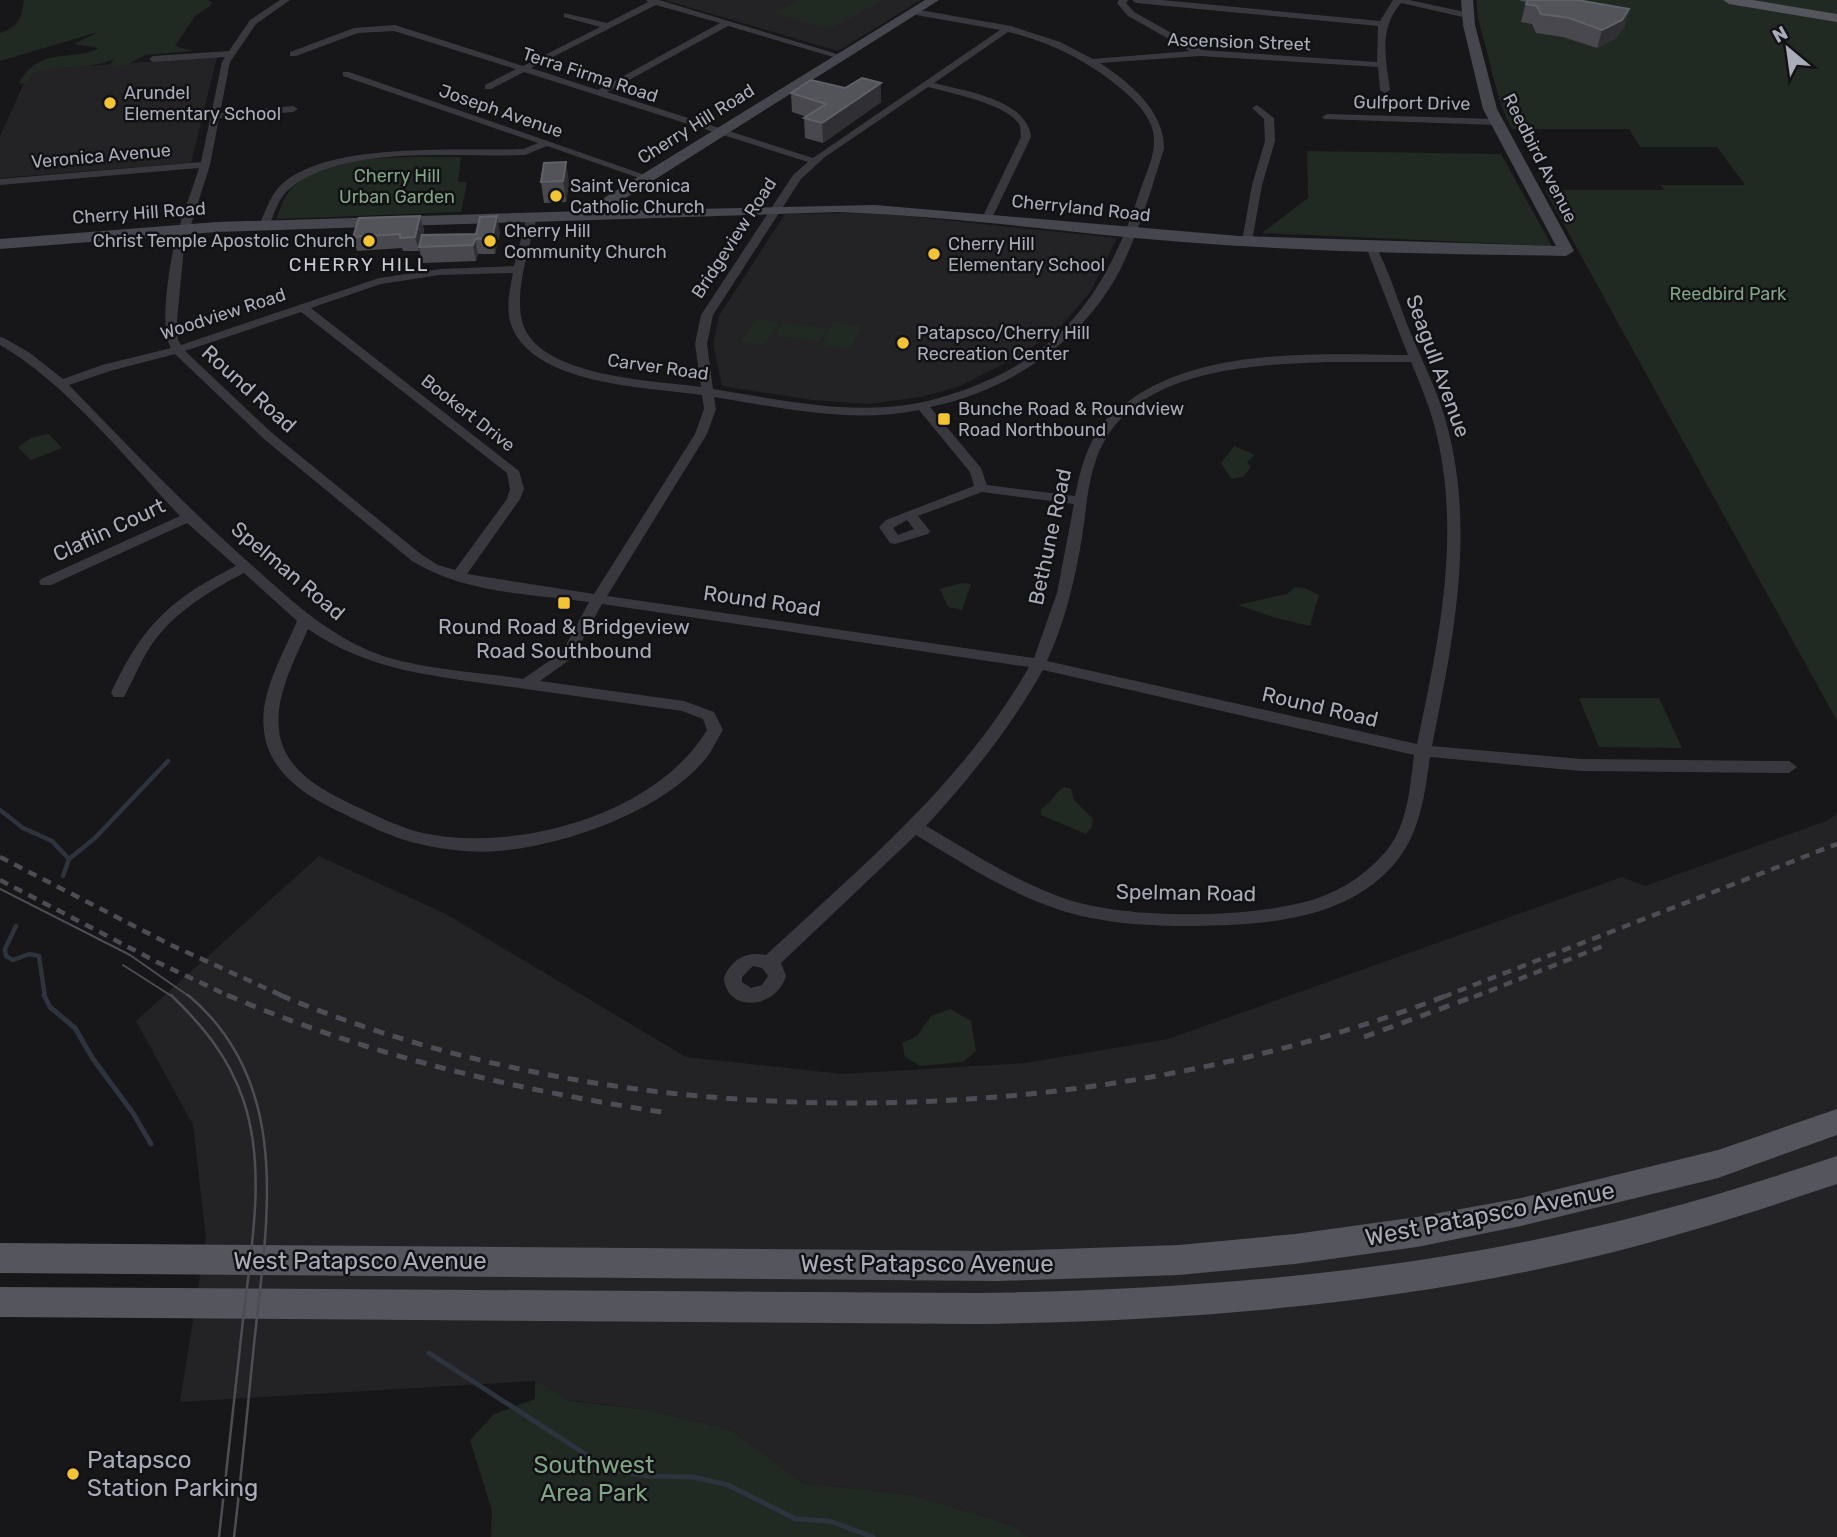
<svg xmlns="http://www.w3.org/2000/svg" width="1837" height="1537" font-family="Rubik,sans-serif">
	<rect width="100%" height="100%" fill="#171719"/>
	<!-- built -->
	<path fill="#232326" d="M664,0H921L838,51Z
		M217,57L191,163L0,178V136L30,70Z
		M860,213L896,215L1117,238L1091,291L1063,324L1023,354L958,387L920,397L869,404L812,400L722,386L713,344L719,316L785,214Z
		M1837,814V1537H1030L1011,1525L912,1495L803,1483L731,1430L650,1410L541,1397L535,1381L180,1402L206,1238L193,1125L136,1021L319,856L446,914L686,1057L842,1074L1025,1063L1168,1039L1622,877L1645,886L1826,821Z"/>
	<!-- green -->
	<path fill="#212923" d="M24,0H208L212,2L210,6L195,16L175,46L193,51L146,55L126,65L109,66L114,59C87,70 66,65 40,71C33,73 30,76 28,82L21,84L19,82C42,45 69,63 99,48L74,44L98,32L0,61V33C19,26 21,20 24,0Z
		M799,0H883L830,29L774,13Z
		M1477,0H1837V721L1545,190H1665L1660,185H1745L1717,147H1640L1629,129H1512C1497,101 1493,74 1485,44C1481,28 1476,17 1477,0Z
		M1307,151L1501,154L1552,246L1262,233L1308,198Z
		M461,157L458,182H467L461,212L276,219C280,209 284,197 291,189C327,151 413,158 461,157Z
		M757,319L780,323L763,346L740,342Z
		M782,322L827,329L819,342L775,335Z
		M833,322L862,326L851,349L821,346Z
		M49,434L62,448L31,460L18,447L31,438Z
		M1234,446L1255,455L1247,462L1251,467L1243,477L1231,479L1221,463Z
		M962,583L971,584L962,610L948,607L940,589Z
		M1295,587L1305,588L1319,595L1310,626L1273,617L1238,605L1287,594Z
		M1579,698H1659L1682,748L1599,747Z
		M1064,787L1071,789L1074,800L1093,819L1092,827L1086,834L1041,815V809C1051,804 1054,793 1064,787Z
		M950,1009L971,1021L976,1051L963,1062L920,1066L905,1057L902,1043L917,1036L931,1016Z
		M535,1381L570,1401L650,1410L731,1430L803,1483L912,1495L1011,1525L1030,1537H491L492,1511L470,1440L494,1414L535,1399Z"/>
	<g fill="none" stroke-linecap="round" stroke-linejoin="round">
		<!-- stream-far1 -->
		<path stroke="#2d343d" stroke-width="4.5" d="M0,810L23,828L52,841L69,859L63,876
			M69,859L95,838L168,761
			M16,926L5,949L6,956L13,960L29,954L39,956L45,997"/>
		<!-- stream -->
		<path stroke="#2d343d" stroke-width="5" d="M44,995L50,1007L75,1028L93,1059L133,1113L151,1144
			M429,1353L610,1470L646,1476L693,1477L728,1485L796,1519L830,1521L873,1537"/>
		<!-- street -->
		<path fill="#38383e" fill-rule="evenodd" d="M280,0H290L256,24L230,62L220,113L293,106L298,109L293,112L219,118L210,165L184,247L177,321L178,340L181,345L379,278L440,269L514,266L527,216L532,213L537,216C530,247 516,285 521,316C530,378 654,380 701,387L695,344L701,315L793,175L808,162L524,72L491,89H485V85L516,69L394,31L358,33L296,56H290V52L354,28L395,25L523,66L600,27L564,17V13L607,23L648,2L646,0H659L847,57L840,59L728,26L607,92L813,158L1000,30L911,14V10L914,9L1011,26L1060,42L1093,59L1190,51L1128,16L1117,3L1119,0H1128L1126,3L1134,12L1202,50L1377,62L1378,26L1136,3L1132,0H1162L1380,21L1393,0H1409L1470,13L1471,15L1467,18L1401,3C1378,29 1386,59 1390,90L1385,93L1380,90L1378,67L1200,56L1100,63C1129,82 1165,111 1164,149C1151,190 1139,232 1120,270C1083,342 1008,391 930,407L981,468L987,485L1075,496C1080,470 1087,444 1104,422C1108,417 1114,412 1120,408C1193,346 1318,354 1408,355L1366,247L1375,245C1390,272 1399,305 1411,334C1424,365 1440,396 1448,429C1475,534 1453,642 1432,746L1581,759L1789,761L1797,767L1789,773L1581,771L1430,757C1425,792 1421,829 1399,858C1352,920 1266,925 1194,926C1148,926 1102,924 1057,909C1007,892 962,863 916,835L781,963L786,976C775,1011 725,1012 724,977C733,958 746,951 766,955C863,865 963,783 1029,667L602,604L577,650L568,661L540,681L684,701L714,712L723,730C717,739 713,749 707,757C664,811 564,846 498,851C474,853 447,850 424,845C394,839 367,825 340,812C306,796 269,773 264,731C259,693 283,655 297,621L244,573C206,593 169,615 147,652C138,667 132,682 124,697H114L111,693C142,626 170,599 236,566L187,523L51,585H41L39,582L41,579L180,516C127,460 66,383 0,345V337L4,338L30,353L63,379L102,365L171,348C159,329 169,269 174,246C180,220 191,194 199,168L0,185V179L201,162L222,62L225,57L153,62L149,59L153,56L229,51L250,20ZM656,5L720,23L598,90L531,68ZM1008,32C1053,43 1090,62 1125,92C1135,101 1146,112 1151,125C1160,147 1147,170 1140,191C1104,301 1054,365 939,398C865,419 788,401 713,389L707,344L713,315L801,179L825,157L928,87C949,93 1010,104 1020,126C1020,127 1021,136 1021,137L982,218L991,220L1031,137C1027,99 964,91 934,83ZM513,273C510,288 506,305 510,321C528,386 649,387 702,395L704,409L695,434L594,594L467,574L520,499L524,489L519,471L311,308L381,284L440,275ZM301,312L507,473L510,489L507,499L455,570L438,565L422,555L272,433L185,351ZM175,354L264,439L412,561C463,593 530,594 589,602L566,645L558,655L523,679C478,672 429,670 386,657C334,640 295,604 255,568C189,510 130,448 69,385L110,371ZM1329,362H1411C1420,384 1429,405 1435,428C1462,533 1439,640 1417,744L1047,661C1065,622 1075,580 1082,537C1086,513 1087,487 1095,463C1125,369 1247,365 1329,362ZM714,397C782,408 851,424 919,410L970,472L974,486L886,520L879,527L890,543L895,544L928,534L930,531L918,516L982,492L1074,504L1057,593L1034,658L607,596L707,434L716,409ZM907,520L914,529L898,535L893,528ZM308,629C369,672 441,677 512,687C568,695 625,703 682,711L703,719L707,730C656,815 516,853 423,833C397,827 373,814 349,803C318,788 283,768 279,730C275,695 295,660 308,629ZM1043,670L1414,755C1410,786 1408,824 1387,850C1369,872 1344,889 1318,898C1255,919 1129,920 1066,899C1016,882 971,852 926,826C971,777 1010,728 1043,670ZM753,966L762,968L768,976L762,985L751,988L742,982V977Z
			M343,72H349L651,177L642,179L547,146L525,155C457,158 343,143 288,190C278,199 274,215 268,227H260L259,225C265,213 269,198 279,187C325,140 460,152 523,149L538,143L343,76Z
			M1257,105L1274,118L1275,141L1262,185L1252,241L1247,244L1242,241L1252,185L1265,141L1264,119L1252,108Z
			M1327,114L1496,119L1501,122L1496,125L1324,119L1322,117Z"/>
		<!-- secondary -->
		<path fill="#46474e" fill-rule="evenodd" d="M925,0H939L605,211L875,205L1239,236L1556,246L1483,109L1463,25L1461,0H1473L1475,25L1497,109L1574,251L1566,256C1438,254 1310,252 1183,242C1068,233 954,216 838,212L217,232L0,249V239L217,222L586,211L599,201Z"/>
		<!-- primary -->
		<path fill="#54555d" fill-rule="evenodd" d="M1723,0H1753L1837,14V22L1729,4Z
			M1837,1109V1135L1718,1178L1521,1226L1417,1247L1295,1264L1179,1275L998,1281L0,1273V1243L998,1251L1179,1245L1295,1234L1417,1217L1521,1198L1718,1150Z
			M1837,1156V1184C1757,1211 1676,1237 1593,1257C1392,1305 1184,1321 978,1324L0,1317V1287L978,1293C1184,1290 1392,1274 1593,1227C1676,1208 1756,1183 1837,1156Z"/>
		<!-- tram-far1 -->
		<path stroke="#4d4e55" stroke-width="2" d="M0,889L130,955L190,997
			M123,965L173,997"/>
		<!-- tram -->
		<path stroke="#4d4e55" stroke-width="2.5" d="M171,995C203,1026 228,1056 243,1099C267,1168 251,1249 243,1320C235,1393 227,1465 219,1537
			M188,995C292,1082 268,1216 255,1335C248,1402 242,1470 234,1537"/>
		<!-- rail-far1 -->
		<path stroke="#4d4e55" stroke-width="4.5" stroke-dasharray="9 7" stroke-linecap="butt" d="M0,857L171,945L285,997
			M0,880L159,963L231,997
			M1443,997L1837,844
			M1474,997L1603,946"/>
		<!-- rail -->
		<path stroke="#4d4e55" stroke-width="5" stroke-dasharray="11 9" stroke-linecap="butt" d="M227,995C369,1056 516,1090 668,1113
			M280,995C636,1144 1090,1134 1448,995
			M1364,1037L1478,995"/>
	</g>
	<!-- wall -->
	<path fill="#48484e" d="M1521,0H1577L1629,9L1624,27L1616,38L1597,48L1563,37L1536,33L1532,24L1521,22L1526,2L1520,1Z
		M791,93L881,102L823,143L805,138L804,118L807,117L792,112Z
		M544,163L569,182L566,202L544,203L541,182Z
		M420,216L424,230L422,238L500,232L495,254H478L476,261L423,263L419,249V251H403L402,248L357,251L353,237Z"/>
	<!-- shaded-wall -->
	<path fill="#303034" d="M1629,9L1624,27L1616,38L1597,48L1602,30Z
		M881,83V102L823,143L822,123Z
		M566,162L569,182L566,202L563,181Z
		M420,216L424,230L419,251L415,237Z
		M497,216L500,232L495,254L492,238Z
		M475,239L478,254L476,261L473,245Z"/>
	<!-- building -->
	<path fill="#53535a" stroke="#606168" stroke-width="2" d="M1528,0H1577L1629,9L1622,20L1602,30L1569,18L1541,14L1537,6L1526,4Z
		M862,78L881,83L822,123L804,118L826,104L791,93L811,80L845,88Z
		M566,162L563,181L541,182L544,163Z
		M420,216L415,237L400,238V234L353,237L359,218Z
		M497,216L492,238L475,239L473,245L419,247L422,235L476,234L480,217Z"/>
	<!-- markers -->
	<g fill="#f3c435" stroke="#121214" stroke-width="2.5">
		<circle cx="110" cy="103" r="7"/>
		<circle cx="556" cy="196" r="7"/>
		<circle cx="369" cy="241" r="7"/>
		<circle cx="490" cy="241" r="7"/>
		<circle cx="934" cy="254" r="7"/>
		<circle cx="903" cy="343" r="7"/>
		<rect x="937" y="412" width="14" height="14" rx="3.5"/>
		<rect x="557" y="596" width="14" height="14" rx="3.5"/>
		<circle cx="73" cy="1474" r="7"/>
	</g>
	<g text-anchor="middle" stroke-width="5" stroke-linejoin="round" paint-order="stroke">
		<!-- far-street labels -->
		<g font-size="18" fill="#a9acb9" stroke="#121214">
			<text transform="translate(1239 42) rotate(2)" y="6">Ascension Street</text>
			<text transform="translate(590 75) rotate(18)" y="6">Terra Firma Road</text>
			<text transform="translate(1412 103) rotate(1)" y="6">Gulfport Drive</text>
			<text transform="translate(501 111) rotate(19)" y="6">Joseph Avenue</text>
			<text transform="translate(696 124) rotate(-32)" y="6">Cherry Hill Road</text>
			<text transform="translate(101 156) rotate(-5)" y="6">Veronica Avenue</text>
			<text transform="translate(1540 158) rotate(63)" y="6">Reedbird Avenue</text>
			<text transform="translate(1081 208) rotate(6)" y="6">Cherryland Road</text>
			<text transform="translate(139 213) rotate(-4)" y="6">Cherry Hill Road</text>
			<text transform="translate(734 238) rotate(-57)" y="6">Bridgeview Road</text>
			<text transform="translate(223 314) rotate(-18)" y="6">Woodview Road</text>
			<text transform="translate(658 367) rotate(8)" y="6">Carver Road</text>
			<text transform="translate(468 413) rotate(38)" y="6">Bookert Drive</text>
		</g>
		<!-- far-poi labels -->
		<g font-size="18" fill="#a9acb9" stroke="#121214" text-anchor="start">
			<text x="124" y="99">Arundel<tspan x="124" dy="21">Elementary School</tspan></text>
			<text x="570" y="192">Saint Veronica<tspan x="570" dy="21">Catholic Church</tspan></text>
			<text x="504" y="237">Cherry Hill<tspan x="504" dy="21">Community Church</tspan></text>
			<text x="355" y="247" text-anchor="end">Christ Temple Apostolic Church</text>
			<text x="948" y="250">Cherry Hill<tspan x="948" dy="21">Elementary School</tspan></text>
			<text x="917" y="339">Patapsco/Cherry Hill<tspan x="917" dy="21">Recreation Center</tspan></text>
			<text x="958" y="415">Bunche Road &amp; Roundview<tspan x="958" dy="21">Road Northbound</tspan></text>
		</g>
		<!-- far-park labels -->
		<g font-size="18" fill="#80a485" stroke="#121214">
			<text x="397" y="182">Cherry Hill<tspan x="397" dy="21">Urban Garden</tspan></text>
			<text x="1728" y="300">Reedbird Park</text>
		</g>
		<!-- far-neighbourhood labels -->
		<g font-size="19" letter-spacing="2" fill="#caccd5" stroke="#121214">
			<text x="359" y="271">CHERRY HILL</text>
		</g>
		<!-- street labels -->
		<g font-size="21" fill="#a9acb9" stroke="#121214">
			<text transform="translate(1438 366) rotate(70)" y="7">Seagull Avenue</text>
			<text transform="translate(249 389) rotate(42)" y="7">Round Road</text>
			<text transform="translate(109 530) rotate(-25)" y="7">Claflin Court</text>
			<text transform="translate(1050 537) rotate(-78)" y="7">Bethune Road</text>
			<text transform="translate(288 571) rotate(40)" y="7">Spelman Road</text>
			<text transform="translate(762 601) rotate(8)" y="7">Round Road</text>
			<text transform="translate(1320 707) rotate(13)" y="7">Round Road</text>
			<text transform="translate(1186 893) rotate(1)" y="7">Spelman Road</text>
		</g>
		<!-- poi labels -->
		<g font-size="21" fill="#a9acb9" stroke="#121214">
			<text x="564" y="634">Round Road &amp; Bridgeview<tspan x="564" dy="24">Road Southbound</tspan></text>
		</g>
		<!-- near-street labels -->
		<g font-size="24" fill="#a9acb9" stroke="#121214">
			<text transform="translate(1490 1214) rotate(-11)" y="8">West Patapsco Avenue</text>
			<text x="360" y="1269">West Patapsco Avenue</text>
			<text x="927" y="1272">West Patapsco Avenue</text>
		</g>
		<!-- near-poi labels -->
		<g font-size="24" fill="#a9acb9" stroke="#121214" text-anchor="start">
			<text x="87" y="1468">Patapsco<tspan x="87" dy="28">Station Parking</tspan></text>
		</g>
		<!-- near-park labels -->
		<g font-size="24" fill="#80a485" stroke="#121214">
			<text x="594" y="1473">Southwest<tspan x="594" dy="28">Area Park</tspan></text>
		</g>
	</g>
	<!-- north arrow -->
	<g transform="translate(1788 49) rotate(331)" stroke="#121214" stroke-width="5" paint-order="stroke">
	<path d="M0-5L12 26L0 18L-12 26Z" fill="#a9acb9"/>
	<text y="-10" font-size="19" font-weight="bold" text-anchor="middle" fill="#a9acb9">N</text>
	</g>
</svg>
